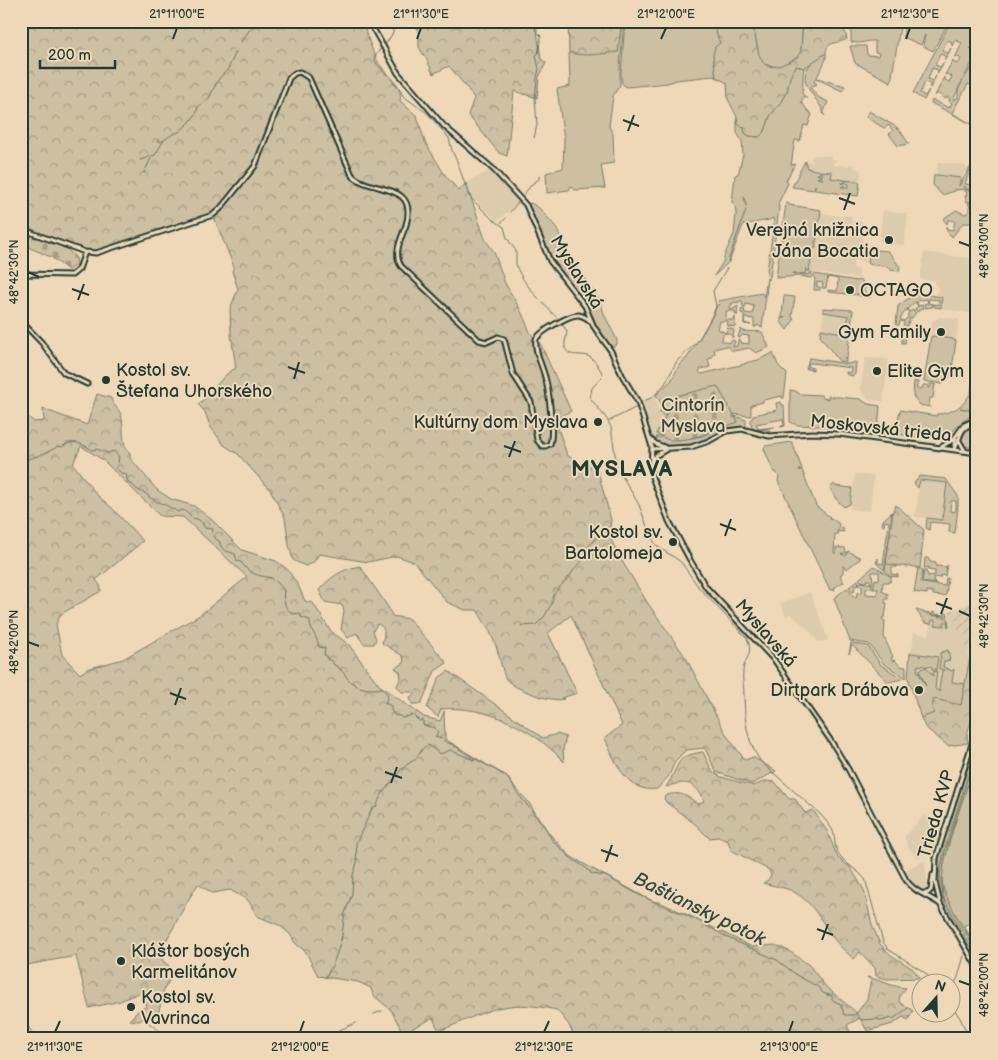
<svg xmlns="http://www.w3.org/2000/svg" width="998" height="1060" font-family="'Balsamiq Sans',sans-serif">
	<defs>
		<pattern id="industrial-furrows" width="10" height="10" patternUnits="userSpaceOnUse" patternTransform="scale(1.25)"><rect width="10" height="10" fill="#ddcbad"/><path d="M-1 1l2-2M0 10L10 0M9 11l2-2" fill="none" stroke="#bdaf95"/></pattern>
		<pattern id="forest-crowns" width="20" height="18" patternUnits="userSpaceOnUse" patternTransform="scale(1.25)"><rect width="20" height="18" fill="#cdbfa2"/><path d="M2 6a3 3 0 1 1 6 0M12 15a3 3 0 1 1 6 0" fill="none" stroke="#a69c85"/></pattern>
		<pattern id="cemetery-stones" width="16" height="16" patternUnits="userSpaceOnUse" patternTransform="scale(1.25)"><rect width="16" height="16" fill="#cdbfa2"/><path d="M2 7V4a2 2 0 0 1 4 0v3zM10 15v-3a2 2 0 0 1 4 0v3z" fill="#a69c85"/></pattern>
	</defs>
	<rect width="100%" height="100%" fill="#efd8b8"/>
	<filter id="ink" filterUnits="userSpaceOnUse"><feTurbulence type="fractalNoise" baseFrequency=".02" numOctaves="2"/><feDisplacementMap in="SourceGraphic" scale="10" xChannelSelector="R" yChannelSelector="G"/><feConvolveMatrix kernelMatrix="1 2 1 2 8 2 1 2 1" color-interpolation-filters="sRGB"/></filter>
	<g filter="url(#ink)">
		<!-- built -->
		<path fill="#ddcbad" d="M814,155L831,156V158L836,160V162H833V165L848,166L849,164H852L854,165V168L859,169L861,171L859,190L834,187L807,179L803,172L805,161L814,162L811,160L812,156Z
			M938,162L963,165L967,168L958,185L935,182Z
			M491,170L520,201L497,221L470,195L466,183Z
			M821,210V213L840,216V226L843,215L852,216L851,227H853V221L863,222L861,235H864L862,248L867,254L866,262L854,260L853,268L859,270V278L811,272L810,277L777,272Z
			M883,211L908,214L904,245L881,242L879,240Z
			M924,252L977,259V314L942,309L943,296L937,295L938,285H935V281L920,279Z
			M824,311L849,314L847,340L821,332Z
			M940,317L959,319L956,341L953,340L952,339L931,336L932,321Z
			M865,358L889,359L883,402L868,399L862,392L861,387Z
			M655,397L659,412L666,417L654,441L649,435L642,401Z
			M855,474L872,476L874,475L870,511L850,509Z
			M920,480L947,483L942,520L915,517Z
			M810,592L828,639L826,641L818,642L809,630L791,614L786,616L780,604Z
			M932,617L959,621L965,633L967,647L970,648V653L968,654L969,657L961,705L931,698L910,663L914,632L929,636Z
			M925,814L930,821L938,829L939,835L942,836L937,854L932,853L921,855L917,858L908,847L904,837Z
			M925,861L928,887L923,890L919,889L916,886L914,887L904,871L921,862Z"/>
		<!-- industrial -->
		<path fill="url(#industrial-furrows)" d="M977,600V649L970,648L963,646L965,633L958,632L959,621L948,619L950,611Z"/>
		<!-- grass -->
		<path fill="#cdbfa2" stroke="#767e6b" d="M622,21H624L620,66V85L613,96L609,126L613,134L614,163L601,165L605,188L575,190L571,186L569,190L547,193L546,173L563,168L564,139L557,89L570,86L569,52L574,54L618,52Z
			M625,21H712L721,44L713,54L716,77L713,76L676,80L668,83L627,87C621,85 621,80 621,74Z
			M752,21H803L801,50L799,56L779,67L762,64L759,55Z
			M851,21L900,27L891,82L855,63L850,46H866L867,55L878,56L879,53L875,52V41C865,40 863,45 851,42Z
			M905,21H933L935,24L934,21H949L933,51L923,46L925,35L921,45L903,37Z
			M951,21H977V50L970,48L977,52V59L971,64L953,100L958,98C958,95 958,92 958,90C959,85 973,64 977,61V70L972,80L977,88L968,84L952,113L977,127L931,103L932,100L949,108L952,103L949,101L950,99L947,97L946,99L937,93L935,96L944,77V79L949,82L952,77L947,74L945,75L953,60V62L958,64L961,59L956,56L955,58L962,43L955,40L952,46V42L947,40L942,51L948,53L951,48L945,60V56L940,54L935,65L940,67L944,62L937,74L938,70L932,68L928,79L933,81L936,76L930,88V84L925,82L920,93L925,96L929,90L924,100L913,93Z
			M826,53C828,61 819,70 817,78L845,86L842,91L816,78L814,82L817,84L810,87L818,97L828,102L823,114L825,116C823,114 823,111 822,109C814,93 795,82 812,62C816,59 822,56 826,53Z
			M796,66L804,68C802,76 804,85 802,93L807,99L804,96L801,102L809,112L810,111V113L812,114L808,126L804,125L800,141L795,140L791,165L795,164L786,181L788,183L778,204L779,208L770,277L767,275V270L774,224L773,218L769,220L743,225L729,262L714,276L723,262L725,254L734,234L736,214L735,204L732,203L735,175L738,174L743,155L742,141L737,133V117L738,124L744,128L745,133L749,136L759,137L765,131L770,116L779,105L787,91L790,77Z
			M869,111L898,128L896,129H899L909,144L898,146L889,134L893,131L889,125L884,128L866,117Z
			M805,161L807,168L820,171V174H817L820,175L819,177L817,178L823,179L820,178L821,175H823L821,174V171L832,172L831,178L845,180V183H841L845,184L844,186L841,187H848L849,184L846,183V180L860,182L858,196L815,190V185L814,190L792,187Z
			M971,166L977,174V177L970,170L965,184L973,185L975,178H977L976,189H965V186L963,189L956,190V189L955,191L942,195L933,185L934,175H937L961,178L959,186Z
			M964,190H976L972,223H963L952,237L947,231L946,226L947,229L953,230L955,221L948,220L947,224L943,219L956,210L965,214L969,212V206L970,205L968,204L970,202H967L965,196L967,195L966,191Z
			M531,203L539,208L556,227L567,252L601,303L604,314L617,340V344L610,349L594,327L587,310L550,261L526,205Z
			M786,203H788L789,205L821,210L816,242H814L816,243L815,249H813L809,272L806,268L805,274L792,273L807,275L812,272L811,278L800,276L776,278Z
			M875,250L888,251L900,267L899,271L890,270L888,267L868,264L869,254Z
			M814,274L857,281L861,280L863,282L862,283V289L866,288L863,290L869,296L871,297L859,296L858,293L857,295L828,292V290L837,291L838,279L828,277L826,288H822L823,283L817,282V287H820V290H814L815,278L813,277Z
			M767,278L770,279H768L762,328L757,325L756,327H754V319L745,318L744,323L751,325L744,324V314L741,313V310L744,309L745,313L752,314L754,306L746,304L745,307H743L742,301H739L738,304L737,302L732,303V305L729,307L731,310L738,306L737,314L738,315H735V311H726V320H734L735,317V326L736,327L728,326L727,321H720L718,329L726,333L727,328L734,330L733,337L732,338V335L725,333L723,335L722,341L730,343L732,340L735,341L733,347L737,346L738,340H740L741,343L749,344V336L742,335L740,338L738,337L741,329L742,331C751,332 754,331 762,332L769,347L756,353L749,348L733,351L726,346L714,349L715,354L712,355V358L708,359L710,367L701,369L699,371L701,374L745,364V363L758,360L773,353L778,365L787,374L784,398H782V396L763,400V402L751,405V416L733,414L717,386L674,401L666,417L659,412L661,411V403L656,395L671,381L680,364L687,358L707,326L717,305L720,304L718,301L762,293L764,297Z
			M916,293L942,297L941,308L934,307V304L939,305V300L929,299L928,303L933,304L932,307L925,308L924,304L928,303L927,299L917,301L918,306L922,305L923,308L917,312L915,309L918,306L915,302L907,309L909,312L913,310L916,313L911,319L907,316L909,312L906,310L900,319L904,321L907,318L910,320L907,325L905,343H902V336H905L903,335L904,322L900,321L899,325H896L898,306Z
			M784,296L795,297L792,316L794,320L787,330L781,322V318H785L782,317Z
			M823,308L853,310L847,358L844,359L846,360V362L839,361L820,336L821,329L836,332L849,333L845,331V329H847L848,326L846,325L849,316L823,312Z
			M931,336L953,339V340L956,341L951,376L948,374L942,384L924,381Z
			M977,346V411L960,408L976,412L959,424L948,437L941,440L895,434L900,410L936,416L937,414C951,414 966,405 971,392Z
			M809,358L848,364L856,362L855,374L852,376L846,374V372L850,373L851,368L812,363H809L808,367L813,368V370L806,369Z
			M914,381L918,382L916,388L922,389L923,385H928V388H930V384H935L933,398H930L929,405L931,407L920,405L913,396Z
			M790,390L795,391L800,394L821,395L823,398L828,399V396L860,399L868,404L880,406L878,428L884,429V432L842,427L797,425L790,422Z
			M781,402L782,405H784L785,426L780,427L784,425L783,419L756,424L759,429L775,427L757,429L769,430L770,432H765L753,429L750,421L754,415L777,410L776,403Z
			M735,416L746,420V427C712,427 690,458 654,442H656L657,436L661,438V436L664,438L678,440L692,438L703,436L717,428L738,422Z
			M973,425H977V449L965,446L960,439L961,432Z
			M792,442L802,469L799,470H802L816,506L830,517L829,519L831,518L839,524L838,529L842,527L844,532L837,531L838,534H835L834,553H836V547L845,548L846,553L841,554L846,556L848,551L861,558L847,569L843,566V573L840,575L844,583L843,582L834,588L835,590H830L778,481L779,476L776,472H774L764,449L765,446Z
			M920,476L946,479L958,496V506H956V501H951L950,511L955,512L956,507H958L955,533L949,532L950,524L930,522L929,530L926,528L927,518L942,520L947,483L920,480L918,488L914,483Z
			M834,484L835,486L852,488L850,504L844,507L836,499L830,488Z
			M892,512L889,540L898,565L897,567H892L891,574L898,575V577L891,576L885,571L889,541L884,570L876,563L878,558V563L883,564L889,522L885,521L884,526L882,525L883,520Z
			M925,558H928L930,562L936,563V567L937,566L946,567L947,565L945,576L941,575L940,578L934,577L933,582L936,583V584L922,582L924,570H926V573L928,574V576L935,575V571L928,570L929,567L924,568Z
			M874,566L891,577L890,582H883L882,591L888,594V599H885V603H887L885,617H883L882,619L885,621L884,637L893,657L891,658L893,661L895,660L900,666L906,667V678L884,664L869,644L850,641L834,598L847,588L854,597L856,598L857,593H862V586L855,585L854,592L851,591L849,587L858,580L859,585L860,582L872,584V588H866V594L877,595L878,589H873L875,579L879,580V572H872L873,583H870V580H867L866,582L861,581L859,579Z
			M918,568L923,570L921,582L923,583L945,586L946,578H948L946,595L943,596L933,595V592L927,591V594L914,592Z
			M916,610L926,613L928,612V615L929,612L930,614H932L933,612L935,613V614L944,615L945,613H947L948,616L930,615L948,618L949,627L947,626L948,622H944V626L935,625V620H932L931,624L925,623Z
			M851,643L868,646L881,665L903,679L888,682L852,645L849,654Z
			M948,650L950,660L944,662L943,667L952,671L954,669L952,682L965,684L961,705L921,718L908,678L910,653L919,654L920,657V654L938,657L936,670H932V667L918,665L917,670L926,686L919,670L926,667L933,676V672L937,671L935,689L940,692L939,690L942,671L944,670L939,669L940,659L942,658L940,657V653Z
			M977,749V919L964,926L973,941V947L944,899L940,875L945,852Z
			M972,755L974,756L944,851L939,875L945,903L974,952H973L970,950L943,904L939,893L937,870L941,851Z"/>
		<!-- forest -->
		<path fill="url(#forest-crowns)" stroke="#767e6b" fill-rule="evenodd" d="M21,21H362C367,34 371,50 378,62C387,76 403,82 400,101L417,116L425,142L445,175L459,191L466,183L485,239L494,252L505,283L521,311L531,334L541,345L571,411L555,419L567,455L577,462L597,468L611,520L610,527L611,540L622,561L647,602L686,658L727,736L745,760L753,757L776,771L752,784L716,772L705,748L686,750L675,761L669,776L657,789C627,794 614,760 605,738L622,725L571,615L548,633L577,693L561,698L564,699C553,703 513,689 506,679C503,675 498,649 494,641C490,630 483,620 477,610H465L447,602L414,562L397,556L368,562L319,554L313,563L305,566L293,560L289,545L285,518L271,491L238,454L224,445L210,426L205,412L198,404C213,395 219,376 236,368L231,334L230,309L238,289L232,271L234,267L213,215L96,253L85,252L71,244L21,229Z
			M412,21H537V31L541,59L546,63L539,77L537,98L514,91L507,156L499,153L468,115L474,98L467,88L449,66L433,74L428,62L419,47V31Z
			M568,21H622L618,52C603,53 584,58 569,52Z
			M712,21H752C760,54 755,83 799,56L801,50L803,21H842L847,39C839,44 827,40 826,53L804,68L796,66L790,77L787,91L779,105L770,116L765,131L759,137L749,136L745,133L744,128L738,124L737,117L728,99L727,83L716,77L713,54L715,47L720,43Z
			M97,394L111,398C112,405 119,408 121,415C125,427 120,444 130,453V458L157,490L171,499L194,506L211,519L242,550L276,561L287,569L298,585L305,601L313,603L330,630L349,645L379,685L424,717L440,721L444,711L445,739L505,776L529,803L548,832L570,856L639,895L704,923L752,947L775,945L789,951L809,965L826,987L857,1013L867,999L871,980L867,977C880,980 893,987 906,988L900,995L899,1001C903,1007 908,1006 913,1011L908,1020L903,1017L893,1024L867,1031L860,1018L847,1025L853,1039H575L569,1025L557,1010C542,1007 525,1004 510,1006C487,1008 461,1023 439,1031L433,1018L403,1033L391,1010L373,995L371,988L358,982L318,976L306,952L295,943L290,934L279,925L257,916L248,900L230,890L212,893L198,884L187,902L165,943L162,960L170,967L168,974L169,981L164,989L159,1011L139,1021L129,1020L138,1011L147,1006L141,992L120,1001L89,1008L76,956L21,966V411L34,422L44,421L43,409L87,425ZM81,446L103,460L160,516L183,517L247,577L200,615L123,659L87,669L80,674L62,655L56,624L61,614L101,591L100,585L96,580L143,541L112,508L97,495L73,464Z
			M896,505L924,530L920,568L910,566L908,567L886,564L893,510Z
			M360,566L388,607L392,616L409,619L447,663L435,671L421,704H412L410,697L414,695L412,692H402L397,686L401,677L400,672L395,668L404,663L403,656L382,643C384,635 387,627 377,624L373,631L376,639L374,644H364L356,633L348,638L341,629L344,611L342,605L325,602L319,590C332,576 340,570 360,566Z
			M972,653L977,654V704L967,734L968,743L948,746L925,727L921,718L934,713L932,706L934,699L961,705L969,662Z
			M448,671L543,738L557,734L566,737L563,749L564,762C534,729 487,705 441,709L438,717L427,708L439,678Z
			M703,752L712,771L721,777L754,786L765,781L775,782L789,799H795L805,813L813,810L827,831L838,858L850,867L864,890L872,925L880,944L891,955L913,969L920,978L887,979L876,976L875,968L860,952L854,959C846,952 838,945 832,936C820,920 813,902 794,892C785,887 773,886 763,883L768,880L771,875L769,870L731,850L728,841L718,837L709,838L695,824L667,803L664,799L665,796C679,790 687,796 698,804L704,801C696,781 685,780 666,787C681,765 673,756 703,752Z"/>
		<!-- cemetery -->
		<path fill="url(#cemetery-stones)" stroke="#767e6b" d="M30,235L66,248L76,258L77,264L68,270L51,257L30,248L27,244Z
			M717,386L738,422C716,429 695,441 670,440C665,440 662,435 656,434L676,396Z"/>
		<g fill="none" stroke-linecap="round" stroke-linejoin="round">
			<!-- stream -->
			<path stroke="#6b7563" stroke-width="1" d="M241,42L256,21
				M385,45L393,33V21
				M381,48L374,58L376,63L400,89L403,96L427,113L449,138L452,151L457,161L469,196L492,219L504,227L507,238L516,251C516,254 516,259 516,263C518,280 547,307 559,320
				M534,138L537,125L535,98L537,78L539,69L536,55L538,54L541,36L535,30L540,21
				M157,141H163
				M140,160L155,155L164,140L173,134L179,132L189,123L196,114L198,107L209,98L218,80L228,69L236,52
				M144,173L151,158
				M524,194L532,184L539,179V176
				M744,197L746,206
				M510,212L520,200
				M501,223L506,218
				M728,261L746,210
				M562,324L567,331C567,335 565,339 565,343C564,360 581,352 590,357C596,361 599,368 603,374
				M602,377L592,388L590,398L606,418L611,427L617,467L639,505L651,537L657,546L681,562L700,589L747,638C754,655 745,656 743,671C742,679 744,687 744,695C745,722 746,739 761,762L821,815C825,820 830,825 833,831C836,841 833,847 841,857C848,866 858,870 865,879L883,942L888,949L924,972L934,982
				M644,401L653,397L665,384L677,361L698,341L715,311L716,306L713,291L727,268
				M609,421L637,407
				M21,461C30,459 51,452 58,446L62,447C73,439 81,443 92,450L96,449L108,453L114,451L119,457L117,469L121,473L126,474L128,483L132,484C136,492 146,491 150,498L153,499C157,503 159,502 164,504C166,505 174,510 178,512L181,510L185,511L192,518C200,519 202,522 205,528L213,529L212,533L216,539L220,542V545L224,550L235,554L237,561L241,562C249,574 258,576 272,578
				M276,581L284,590C282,600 285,609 293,614L300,613L301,617L310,620C309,631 317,634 319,647L325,648L324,655L327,656V659L333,662V664C345,670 345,679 354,684C360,689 374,690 382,688L388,695L385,703L391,706V710L394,715L400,716L402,718L412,715L420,721L423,720V725L435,728L438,732L435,737L442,739L447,743L452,744L468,755L507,776L518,794L545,827L552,840L573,860L585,867L592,874L606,876L654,902H659L694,918L728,938L777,960L798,976L818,987L823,993L832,996V1000L841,1004L844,1015H854L856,1013L861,1020L877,1019L883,1021L890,1018L893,1019L908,1008
				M521,626L536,625L544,617L552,603C552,591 563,585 570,576C572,573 574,569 576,567C580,563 582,563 583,557L587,556V548L603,531L608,527
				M971,941C962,923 949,907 943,887C937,865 969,784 977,758
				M325,978L333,964L341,941L345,913L352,894L353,875L357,863L356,843L372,809L377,806C380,790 394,783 401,769H403C406,764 412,762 416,758C421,753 421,748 428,745L440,754L450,750L474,760L475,758
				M918,1003L920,1001
				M950,1003L960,1018L970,1039
				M952,1005V990L958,977L964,956
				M21,1011C22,1022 32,1028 34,1039
				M374,1014L382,1011
				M146,1021L171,1039
				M337,1031L356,1023
				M321,1039L328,1035"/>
			<defs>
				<path id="secondary" d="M369,21L398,73L444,126L493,169L526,205L550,261L585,306L594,327L611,351L622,375L638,402L652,447L651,466L652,477L669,521L690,560L706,587L775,661L831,741L848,769L906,880C915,893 928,895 940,904L977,967
					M21,229L85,252L96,253L213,215L220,209L255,166L289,78L295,73L300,72L309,78L352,175C370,194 419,181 406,225C401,239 393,253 401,266L479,340L487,342L498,337L504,339L513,374L531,402L537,440L542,446H545L550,444C554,432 549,390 545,377C542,365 534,351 536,339C541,331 570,314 579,315C584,316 587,318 590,321
					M21,274L72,275L79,269L85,252
					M21,321L42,343L64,373L87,384
					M650,439L656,444L664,447
					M958,439L965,451
					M941,447L953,440L964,425L977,419
					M652,449L691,447L709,441L727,431L742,429L769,436L812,433L839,434L977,453
					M955,449C961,438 959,424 977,424
					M955,450L954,445L955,438
					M652,463L655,456L667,449
					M924,893H928L931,890L933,875
					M940,903L935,882L936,858L977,728"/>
			</defs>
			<!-- secondary casing -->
			<use href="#secondary" stroke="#1f3d34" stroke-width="7"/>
			<!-- secondary -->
			<use href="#secondary" stroke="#efd8b8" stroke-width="3"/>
		</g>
	</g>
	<!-- ticks -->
	<path fill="none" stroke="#1f3d34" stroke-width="2" d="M173,39L177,28M417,39L421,28M661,39L666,28M906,39L910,28M623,120L639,126M628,131L634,115M839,198L855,204M844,210L850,193M959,242L970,246M28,272L39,277M72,289L89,295M78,300L84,284M288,367L305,373M294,379L299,362M504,446L521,452M509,457L515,441M720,524L736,530M725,536L731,519M936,603L952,609M959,611L970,616M941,614L947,598M28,642L39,646M170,693L186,699M175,705L181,688M385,772L402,778M391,783L397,767M601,850L618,856M606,862L612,845M817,929L833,935M822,940L828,924M959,981L970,985M55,1032L60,1021M300,1032L304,1021M544,1032L549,1021M789,1032L793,1021"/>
	<!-- markers -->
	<g fill="#1f3d34" stroke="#efd8b8" stroke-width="2">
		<circle cx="889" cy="240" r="5"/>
		<circle cx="850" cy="290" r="5"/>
		<circle cx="941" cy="332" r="5"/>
		<circle cx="877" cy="371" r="5"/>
		<circle cx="106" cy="380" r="5"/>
		<circle cx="598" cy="422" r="5"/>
		<circle cx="673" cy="542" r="5"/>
		<circle cx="919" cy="690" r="5"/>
		<circle cx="121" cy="961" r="5"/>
		<circle cx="131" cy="1007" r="5"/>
	</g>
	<g text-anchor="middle" stroke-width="4" stroke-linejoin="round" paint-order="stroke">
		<!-- poi labels -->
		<g font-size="18" fill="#1f3d34" stroke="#efd8b8" text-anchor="end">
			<text x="879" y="236">Verejná knižnica<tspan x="879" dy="21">Jána Bocatia</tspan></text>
			<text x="860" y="296" text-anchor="start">OCTAGO</text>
			<text x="931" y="338">Gym Family</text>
			<text x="116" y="376" text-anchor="start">Kostol sv.<tspan x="116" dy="21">Štefana Uhorského</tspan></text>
			<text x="887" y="377" text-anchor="start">Elite Gym</text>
			<text x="588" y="428">Kultúrny dom Myslava</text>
			<text x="663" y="538">Kostol sv.<tspan x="663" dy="21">Bartolomeja</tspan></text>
			<text x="909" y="696">Dirtpark Drábova</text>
			<text x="131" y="957" text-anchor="start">Kláštor bosých<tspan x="131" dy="21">Karmelitánov</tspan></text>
			<text x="141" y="1003" text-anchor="start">Kostol sv.<tspan x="141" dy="21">Vavrinca</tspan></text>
		</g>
		<!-- street labels -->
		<g font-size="18" fill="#1f3d34" stroke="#efd8b8">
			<text transform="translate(577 272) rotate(58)" y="6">Myslavská</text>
			<text transform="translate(881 428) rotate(6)" y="6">Moskovská trieda</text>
			<text transform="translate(766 633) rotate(49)" y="6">Myslavská</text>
			<text transform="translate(936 814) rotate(-74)" y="6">Trieda KVP</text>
		</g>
		<!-- park labels -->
		<g font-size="18" fill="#304a3f" stroke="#efd8b8">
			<text x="693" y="411">Cintorín<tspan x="693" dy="21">Myslava</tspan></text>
		</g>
		<!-- water labels -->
		<g font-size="19" font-style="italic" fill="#324b40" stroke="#efd8b8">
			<text transform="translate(700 908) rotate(26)" y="7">Baštiansky potok</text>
		</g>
		<!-- district labels -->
		<g font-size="22" font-weight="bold" letter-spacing="1" fill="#1f3d34" stroke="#efd8b8">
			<text x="622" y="476">MYSLAVA</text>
		</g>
	</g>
	<!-- margin -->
	<rect width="998" height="1060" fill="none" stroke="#efd8b8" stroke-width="55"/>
	<!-- north arrow -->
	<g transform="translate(936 998) rotate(20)"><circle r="24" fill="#efd8b8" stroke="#9c9a83"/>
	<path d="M0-4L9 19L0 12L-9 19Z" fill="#1f3d34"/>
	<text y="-8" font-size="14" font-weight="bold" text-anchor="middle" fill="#1f3d34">N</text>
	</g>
	<!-- scale -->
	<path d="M40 60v8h75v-8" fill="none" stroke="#1f3d34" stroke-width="2.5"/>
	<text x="48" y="60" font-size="15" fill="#1f3d34" stroke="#efd8b8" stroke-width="4" paint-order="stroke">200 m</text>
	<rect x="28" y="28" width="942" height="1004" fill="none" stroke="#1f3d34" stroke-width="2"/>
	<g font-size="12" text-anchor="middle" fill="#1f3d34">
		<text x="177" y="18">21°11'00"E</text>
		<text x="421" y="18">21°11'30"E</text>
		<text x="666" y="18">21°12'00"E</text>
		<text x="910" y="18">21°12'30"E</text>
		<text transform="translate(984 246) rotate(-90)" y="4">48°43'00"N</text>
		<text transform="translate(14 272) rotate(-90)" y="4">48°42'30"N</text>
		<text transform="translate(984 616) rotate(-90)" y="4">48°42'30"N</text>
		<text transform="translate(14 642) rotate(-90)" y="4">48°42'00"N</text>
		<text transform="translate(984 985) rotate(-90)" y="4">48°42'00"N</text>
		<text x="55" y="1051">21°11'30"E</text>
		<text x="300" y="1051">21°12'00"E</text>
		<text x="544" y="1051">21°12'30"E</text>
		<text x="789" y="1051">21°13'00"E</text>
	</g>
</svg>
